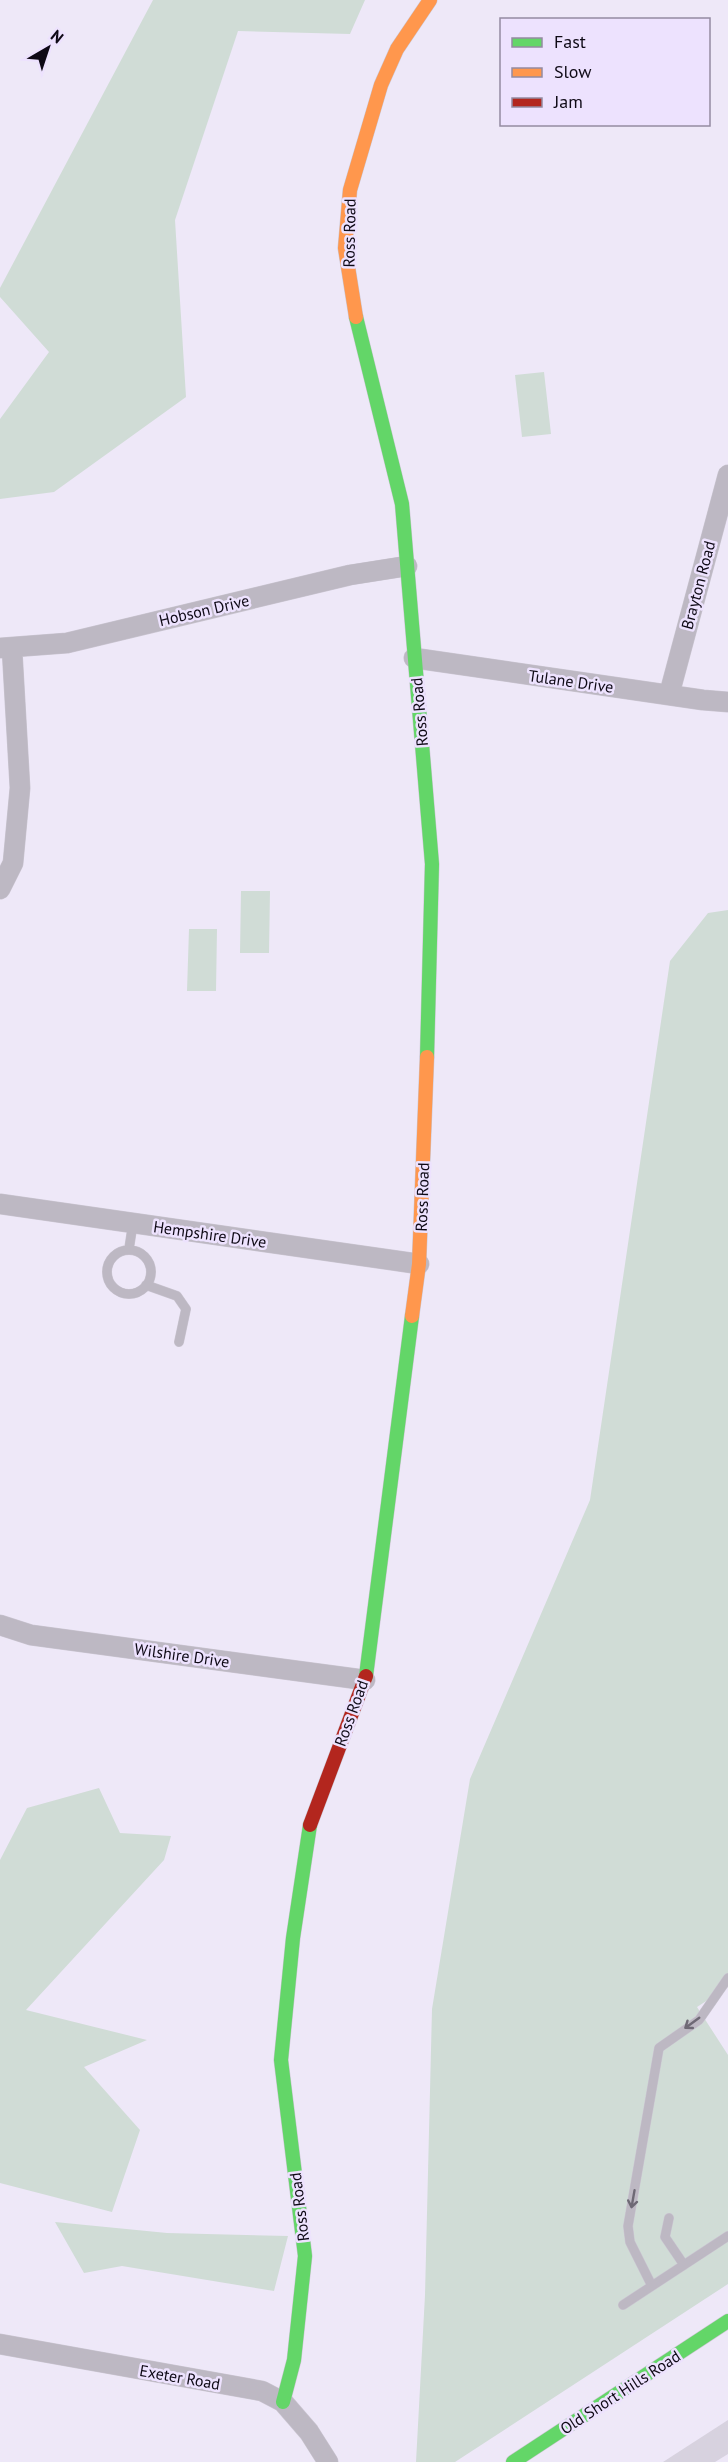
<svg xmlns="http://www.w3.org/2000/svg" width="728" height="2462" font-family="'PT Sans',sans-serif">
	<rect width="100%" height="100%" fill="#eee8f8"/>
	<!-- green -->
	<path fill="#d0dcd6" d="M153,0H365L350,34L238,31L175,220L186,397L54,492L0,499V419L49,352L0,297V288Z
		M544,372L551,434L522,437L515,375Z
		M241,891H270L269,953H240Z
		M728,910V1987L697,2007L728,2055V2284L455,2462H416L425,2295L432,2009L470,1779L590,1500L670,961L708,913Z
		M189,929H217L216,991H187Z
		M99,1788L120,1833L171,1836L164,1860L26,2010L147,2040L84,2067L140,2130L112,2212L0,2183V1860L27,1808Z
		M55,2222L167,2233L288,2236L274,2291L122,2266L84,2273Z"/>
	<!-- building -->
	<path fill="#d7d2df" d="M728,2420V2454L715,2462H663Z"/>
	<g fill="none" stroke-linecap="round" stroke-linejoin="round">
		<defs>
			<path id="lane" d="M129,1249L133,1223
				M107 1272a22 22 0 1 1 44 0a22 22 0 1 1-44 0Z
				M146,1285L177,1296L186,1309L179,1342
				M669,2218L665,2237L684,2265
				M652,2286L630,2242L628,2226L659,2048L699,2020L728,1978
				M623,2305L728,2236"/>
			<path id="street" d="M0,648L67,643L350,575L407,566
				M414,658L703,700L728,702
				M669,695L728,475
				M0,889L13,863L20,788L12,649
				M0,1204L419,1264
				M0,1625L31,1635L365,1680
				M0,2344L262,2391L283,2402L309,2432L328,2462"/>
			<path id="fast" d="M356,317L402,504L432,864L427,1057
				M366,1676L412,1316
				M283,2402L294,2360L305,2256L281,2060L293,1938L310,1825
				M513,2462L728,2321"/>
			<path id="slow" d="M356,317L345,248L350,190L381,85L397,49L430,0
				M412,1316L419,1264L427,1057"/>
			<path id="jam" d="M310,1825L366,1676"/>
		</defs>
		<!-- lane casing -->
		<use href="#lane" stroke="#cbc6d2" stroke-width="10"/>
		<!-- street casing -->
		<use href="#street" stroke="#cbc6d2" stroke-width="21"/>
		<!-- fast casing -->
		<use href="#fast" stroke="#cbc6d2" stroke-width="15"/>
		<!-- slow casing -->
		<use href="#slow" stroke="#cbc6d2" stroke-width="15"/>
		<!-- jam casing -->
		<use href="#jam" stroke="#cbc6d2" stroke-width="15"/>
		<!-- lane -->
		<use href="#lane" stroke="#bdb8c3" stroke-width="9"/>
		<!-- street -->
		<use href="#street" stroke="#bdb8c3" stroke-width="20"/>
		<!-- fast -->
		<use href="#fast" stroke="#63d668" stroke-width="14"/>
		<!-- slow -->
		<use href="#slow" stroke="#ff974d" stroke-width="14"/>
		<!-- jam -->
		<use href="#jam" stroke="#b3261e" stroke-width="14"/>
	</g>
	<!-- one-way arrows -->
	<defs><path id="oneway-shaft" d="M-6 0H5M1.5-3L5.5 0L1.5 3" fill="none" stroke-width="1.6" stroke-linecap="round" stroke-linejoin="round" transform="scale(1.5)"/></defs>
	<g stroke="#6e6975">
		<use href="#oneway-shaft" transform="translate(692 2023) rotate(144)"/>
		<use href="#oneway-shaft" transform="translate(633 2199) rotate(100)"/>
	</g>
	<g text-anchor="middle" stroke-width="5" stroke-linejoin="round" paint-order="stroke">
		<!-- street labels -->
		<g font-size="16" fill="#0e0915" stroke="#ede2fe">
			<text transform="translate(349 233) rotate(-89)" y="6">Ross Road</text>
			<text transform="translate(698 585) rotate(-75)" y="6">Brayton Road</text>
			<text transform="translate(204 610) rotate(-13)" y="6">Hobson Drive</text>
			<text transform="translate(571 681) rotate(8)" y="6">Tulane Drive</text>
			<text transform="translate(419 712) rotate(-95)" y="6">Ross Road</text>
			<text transform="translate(422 1197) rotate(-88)" y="6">Ross Road</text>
			<text transform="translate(210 1234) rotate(8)" y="6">Hempshire Drive</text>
			<text transform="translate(182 1655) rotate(8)" y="6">Wilshire Drive</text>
			<text transform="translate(351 1713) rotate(-70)" y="6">Ross Road</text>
			<text transform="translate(299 2207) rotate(-97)" y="6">Ross Road</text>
			<text transform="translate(180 2377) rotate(10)" y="6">Exeter Road</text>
			<text transform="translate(620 2392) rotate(-33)" y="6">Old Short Hills Road</text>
		</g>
	</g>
	<!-- legend -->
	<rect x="500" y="18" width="210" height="108" fill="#ede2fe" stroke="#948ba1" stroke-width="1.5"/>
	<rect x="512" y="38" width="30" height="9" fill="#63d668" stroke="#948ba1" stroke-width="1.5"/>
	<text x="554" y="48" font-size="18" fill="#0e0915">Fast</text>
	<rect x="512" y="68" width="30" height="9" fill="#ff974d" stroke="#948ba1" stroke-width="1.5"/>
	<text x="554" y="78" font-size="18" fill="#0e0915">Slow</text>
	<rect x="512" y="98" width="30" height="9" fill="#b3261e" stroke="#948ba1" stroke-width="1.5"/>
	<text x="554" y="108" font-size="18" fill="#0e0915">Jam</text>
	<!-- north arrow -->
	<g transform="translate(48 48) rotate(39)" stroke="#ede2fe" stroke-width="4.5" paint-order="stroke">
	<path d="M0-4.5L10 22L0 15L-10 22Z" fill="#0e0915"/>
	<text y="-9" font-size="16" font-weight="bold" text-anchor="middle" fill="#0e0915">N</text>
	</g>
</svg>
